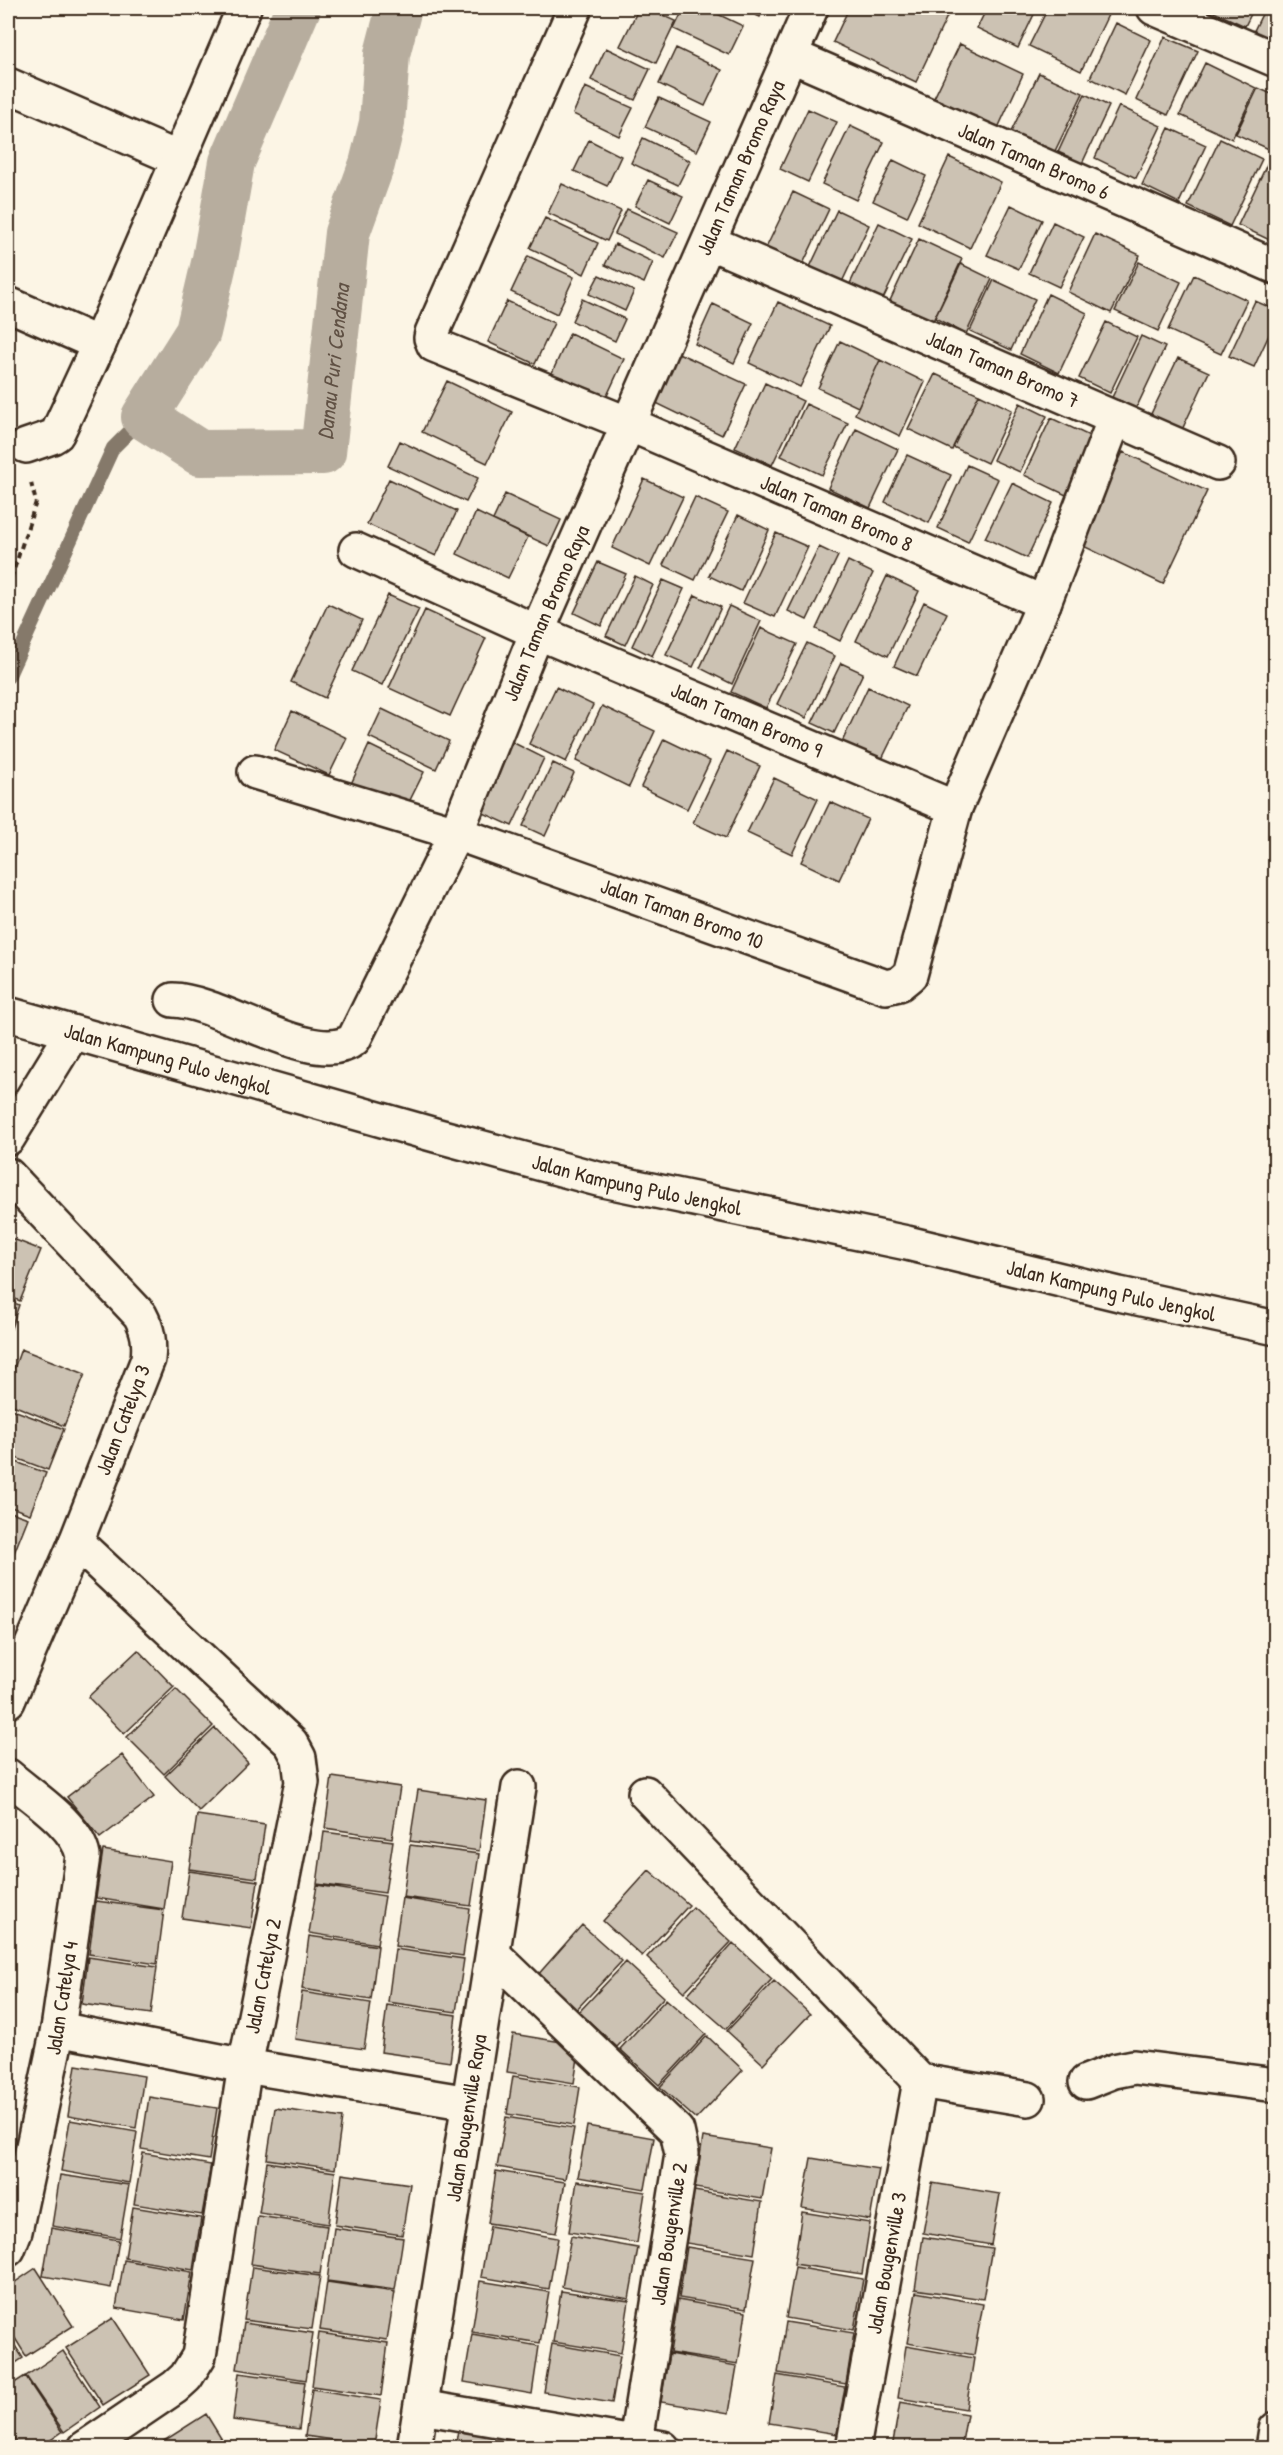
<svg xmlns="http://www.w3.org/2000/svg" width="1283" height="2455" font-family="'Patrick Hand',sans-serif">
	<rect width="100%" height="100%" fill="#fcf5e5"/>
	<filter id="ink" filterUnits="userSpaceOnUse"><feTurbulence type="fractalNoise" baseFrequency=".0167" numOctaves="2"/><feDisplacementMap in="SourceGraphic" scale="12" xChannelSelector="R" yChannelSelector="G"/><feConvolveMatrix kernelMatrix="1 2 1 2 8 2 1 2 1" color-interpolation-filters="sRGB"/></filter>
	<g filter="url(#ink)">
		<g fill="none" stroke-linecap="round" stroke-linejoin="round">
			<!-- stream -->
			<path stroke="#85796b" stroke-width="14" d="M8,677L113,448L144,417L200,453L261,452"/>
			<!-- canal -->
			<path stroke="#b7ad9e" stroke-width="46" id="s1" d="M298,8L232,162L215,259L198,332L144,417L200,453L323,452L347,233L372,164L382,123L387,54L399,8"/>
		</g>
		<!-- building -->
		<path fill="#ccc2b3" stroke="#3b2a1e" stroke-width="1.5" d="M639,8H647L676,21L656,63L620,46Z
			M684,8H705L743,26L729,55L674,29Z
			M740,8H764L760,17Z
			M849,8H951L916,82L833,42Z
			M987,8H1037L1018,48L977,28Z
			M1048,8H1092L1108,15L1081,71L1029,46Z
			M1205,8H1254L1245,26Z
			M1265,8H1276V51L1250,39Z
			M1116,23L1151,40L1125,95L1090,78Z
			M1165,37L1198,51L1168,115L1136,100Z
			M960,44L1023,74L998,128L934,98Z
			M606,48L650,69L635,100L591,80Z
			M676,48L722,70L705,106L659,84Z
			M1205,63L1256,88L1232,139L1180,115Z
			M1039,73L1083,93L1054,153L1011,132Z
			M585,87L633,108L619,136L573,114Z
			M1258,88L1276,96V141L1271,150L1236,134Z
			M1085,94L1109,106L1079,170L1055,159Z
			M659,98L711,122L697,151L645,127Z
			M1119,106L1161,126L1136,178L1095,158Z
			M808,109L837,122L808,182L780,169Z
			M850,126L884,142L856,200L822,184Z
			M1169,128L1206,145L1179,203L1142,185Z
			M643,138L690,161L678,185L631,163Z
			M1220,139L1262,159L1230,226L1188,206Z
			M589,140L621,156L607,186L574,171Z
			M949,157L1001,182L970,248L918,223Z
			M1270,158L1276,161V243L1238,225Z
			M893,160L926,176L907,217L873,201Z
			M648,180L683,196L670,223L635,206Z
			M562,184L621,211L607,241L548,213Z
			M793,192L829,209L802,266L765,250Z
			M1011,205L1042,220L1019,269L987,255Z
			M627,209L678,232L665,258L615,234Z
			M837,210L869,225L842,282L810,267Z
			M545,218L598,243L584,274L530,248Z
			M1053,222L1084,237L1059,287L1029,273Z
			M879,223L912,239L881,303L848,288Z
			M1095,234L1140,255L1111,313L1068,292Z
			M919,239L962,259L931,325L888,305Z
			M615,244L653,262L644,283L605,265Z
			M528,256L574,277L557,314L511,292Z
			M1139,262L1181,282L1158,331L1115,311Z
			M961,264L992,279L966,334L935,318Z
			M599,275L634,291L625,311L589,294Z
			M1194,275L1247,300L1221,354L1168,330Z
			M994,280L1035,299L1011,350L970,331Z
			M1048,294L1087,313L1059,373L1020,354Z
			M582,299L625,319L615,341L572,321Z
			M507,301L554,323L535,364L488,342Z
			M1255,301L1276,310V320L1254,367L1229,356Z
			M778,302L830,326L800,387L749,363Z
			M713,304L753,323L734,363L695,344Z
			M1106,322L1137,337L1110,393L1079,378Z
			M570,333L624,359L605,400L551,375Z
			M1141,336L1165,347L1132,417L1108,406Z
			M840,341L880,360L858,407L818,388Z
			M674,351L746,384L722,435L650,400Z
			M1178,358L1209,372L1180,434L1149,418Z
			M880,360L925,382L900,436L855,414Z
			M935,374L979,394L952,450L908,429Z
			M447,381L512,412L487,463L422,432Z
			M765,383L803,401L772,465L735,448Z
			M979,394L1012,410L987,463L953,447Z
			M1020,403L1047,416L1020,472L993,460Z
			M806,404L848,423L822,475L781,456Z
			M1051,418L1094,438L1066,495L1024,475Z
			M856,429L898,449L870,508L828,488Z
			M400,441L478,478L466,502L388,466Z
			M1123,452L1207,491L1163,584L1079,544Z
			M907,455L951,475L929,523L885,502Z
			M967,465L998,479L968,542L938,528Z
			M389,479L457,511L436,556L367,524Z
			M644,479L683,497L650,566L612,548Z
			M1012,483L1053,503L1027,558L985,538Z
			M505,494L561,520L549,546L493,520Z
			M695,497L728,512L695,580L663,565Z
			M476,512L528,537L508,578L457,554Z
			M738,515L769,530L741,591L709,576Z
			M776,533L808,547L775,617L743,603Z
			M819,547L838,556L807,620L788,611Z
			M848,561L873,573L840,641L816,629Z
			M598,562L626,574L601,626L574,613Z
			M635,576L653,585L625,645L606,636Z
			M887,576L919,591L888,656L856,641Z
			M663,580L684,589L652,656L632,646Z
			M388,595L419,609L382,685L352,671Z
			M695,595L721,607L693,667L666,655Z
			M924,602L947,613L917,676L894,666Z
			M328,604L362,620L325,698L291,682Z
			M729,606L761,621L732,684L700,668Z
			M425,610L486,638L450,716L389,688Z
			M761,628L797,644L766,708L731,692Z
			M807,643L835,656L806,718L777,704Z
			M841,663L863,673L834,733L812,723Z
			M556,687L593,705L566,762L529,744Z
			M868,687L908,706L881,761L842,742Z
			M602,706L655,731L629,787L576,761Z
			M382,709L449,741L436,769L369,737Z
			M292,711L347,738L329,775L274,750Z
			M664,739L710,761L687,809L641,787Z
			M512,742L544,758L512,826L479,811Z
			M369,745L424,772L405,810L351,784Z
			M727,751L760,766L726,838L693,823Z
			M553,763L574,773L545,836L523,826Z
			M774,778L818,799L792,854L747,833Z
			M830,802L868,819L839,880L801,862Z
			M8,1237L41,1250L20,1301L8,1296Z
			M8,1300L19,1305L8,1337Z
			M21,1349L85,1374L64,1426L8,1403V1385Z
			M8,1408L64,1429L48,1470L8,1455Z
			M8,1459L46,1473L30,1514L8,1506Z
			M8,1511L28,1518L12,1558L8,1557Z
			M138,1650L174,1687L124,1734L88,1697Z
			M176,1689L213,1726L164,1774L127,1737Z
			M215,1728L248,1763L199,1811L165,1776Z
			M122,1755L154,1797L100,1838L67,1797Z
			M332,1777L400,1787L392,1838L325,1828Z
			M418,1790L486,1800L479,1851L410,1841Z
			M197,1815L265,1825L257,1878L189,1869Z
			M324,1832L393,1841L385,1893L317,1884Z
			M410,1845L479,1854L471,1906L403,1897Z
			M103,1850L171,1861L164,1909L96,1898Z
			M649,1870L689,1905L642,1956L603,1921Z
			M189,1871L258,1881L251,1928L182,1918Z
			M317,1885L385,1896L377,1944L309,1933Z
			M402,1898L470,1909L463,1956L395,1946Z
			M96,1901L164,1910L157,1964L89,1954Z
			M693,1907L731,1942L684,1992L647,1957Z
			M582,1925L622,1961L575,2011L536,1977Z
			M309,1936L378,1946L371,2000L302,1989Z
			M733,1943L772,1979L726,2029L687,1995Z
			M395,1949L464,1959L456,2012L388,2002Z
			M88,1957L157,1967L151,2014L82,2004Z
			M626,1962L664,1997L617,2047L579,2012Z
			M774,1981L810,2014L763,2064L727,2031Z
			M302,1992L371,2003L364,2049L295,2039Z
			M666,1999L706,2034L659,2085L620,2049Z
			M387,2005L456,2015L450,2062L381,2052Z
			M513,2034L580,2045L574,2083L507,2072Z
			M707,2036L743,2070L696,2119L660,2087Z
			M76,2065L144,2076L136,2128L68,2116Z
			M513,2076L580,2087L574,2125L507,2114Z
			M149,2097L217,2108L209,2160L141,2149Z
			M275,2108L342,2118L335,2169L267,2159Z
			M506,2117L574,2128L565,2179L497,2167Z
			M70,2120L137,2132L129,2183L61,2171Z
			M587,2126L654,2138L645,2189L578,2177Z
			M703,2137L771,2148L762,2199L695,2188Z
			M143,2153L211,2165L202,2215L134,2204Z
			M811,2158L879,2169L870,2220L802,2208Z
			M267,2162L335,2172L328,2224L259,2213Z
			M496,2171L565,2182L556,2233L488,2223Z
			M342,2174L410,2184L402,2235L335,2225Z
			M60,2175L129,2185L120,2238L52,2226Z
			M577,2181L645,2192L637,2243L569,2232Z
			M932,2183L1000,2194L991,2245L923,2233Z
			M694,2191L762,2202L754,2254L686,2243Z
			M133,2207L201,2218L193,2270L125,2258Z
			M802,2212L870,2223L862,2274L794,2264Z
			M258,2216L327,2226L320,2274L251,2264Z
			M490,2226L558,2238L549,2289L481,2277Z
			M51,2228L119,2240L111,2288L43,2276Z
			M334,2228L403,2238L395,2290L327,2281Z
			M571,2236L638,2248L629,2299L562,2287Z
			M923,2237L992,2248L983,2299L915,2289Z
			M687,2247L755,2258L746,2309L679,2298Z
			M124,2260L192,2272L184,2320L116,2308Z
			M252,2267L320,2276L312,2329L244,2320Z
			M795,2267L863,2279L854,2330L786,2318Z
			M36,2268L73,2326L26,2356L8,2327V2287Z
			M480,2281L549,2292L540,2343L472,2332Z
			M327,2282L395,2292L387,2340L320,2330Z
			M561,2291L629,2301L621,2353L553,2342Z
			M916,2292L983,2304L974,2355L907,2343Z
			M678,2300L746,2312L738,2364L670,2353Z
			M113,2318L150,2375L103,2405L66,2348Z
			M786,2322L854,2333L846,2384L778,2373Z
			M244,2323L313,2333L306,2380L237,2369Z
			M319,2333L388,2343L381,2396L312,2386Z
			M472,2334L539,2346L532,2394L464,2382Z
			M8,2335L23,2358L8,2368Z
			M552,2344L620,2356L612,2403L544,2392Z
			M906,2346L974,2358L966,2409L898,2398Z
			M63,2351L100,2407L64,2432L26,2376Z
			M669,2354L737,2366L729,2413L661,2402Z
			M239,2373L305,2382L299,2429L233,2420Z
			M777,2375L845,2387L837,2434L769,2423Z
			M25,2376L62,2432L39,2448H20L8,2429V2387Z
			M312,2389L381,2400L374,2446L305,2436Z
			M900,2402L967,2414L961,2448H892Z
			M206,2414L227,2448H161L159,2444Z
			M458,2430L526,2442L525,2448H455Z
			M8,2432L17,2448H8Z
			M307,2440L362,2448H306Z"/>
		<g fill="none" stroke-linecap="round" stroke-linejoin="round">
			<defs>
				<g id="street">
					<path id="s2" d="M575,8L432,333L431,338L434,345L629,424L1044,603"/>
					<path d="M1154,8L1276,60"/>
					<path id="s3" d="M790,55L1276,267"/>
					<path d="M8,85L179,159"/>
					<path id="s4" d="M709,242L1218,463"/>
					<path d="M8,304L99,344"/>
					<path d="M26,446L52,437L57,434L99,344L244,8"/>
					<path id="s5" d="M356,550L537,632L955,808"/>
					<path id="s6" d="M255,772L456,833L886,987L899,984L910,975L955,808L1044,603L1115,418"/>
					<path id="s7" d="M173,1000C221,1001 316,1070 354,1039L456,833L537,632L811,8"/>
					<path id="s8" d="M8,1014L435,1135L598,1179L907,1243L1119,1294L1276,1328"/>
					<path d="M8,1138L72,1034"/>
					<path d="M8,1175L140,1315C148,1330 150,1342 148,1359L76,1542L8,1701"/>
					<path d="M76,1542L291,1743L299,1758L302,1782L245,2066L199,2356L186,2377L175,2387L85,2448"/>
					<path d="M8,1776C32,1797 77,1824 83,1856L58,2029L15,2231L8,2249"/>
					<path d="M645,1793L920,2081L1028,2099"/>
					<path d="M493,1954L677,2131L682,2154L635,2448"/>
					<path d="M58,2029L245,2066L469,2103"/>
					<path d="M1086,2082L1114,2071L1134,2067L1276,2085"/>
					<path d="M421,2407L663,2448"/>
					<path id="s9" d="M414,2448L519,1787"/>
					<path id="s10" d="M853,2448L920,2081"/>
					<path d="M1273,2448L1276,2429"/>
				</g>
			</defs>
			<!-- street casing -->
			<use href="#street" stroke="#3b2a1e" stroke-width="38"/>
			<!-- path -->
			<path stroke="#3b2a1e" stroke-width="4" stroke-dasharray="6 4.5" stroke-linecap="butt" d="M8,588L36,502L31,483"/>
			<!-- street -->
			<use href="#street" stroke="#fcf5e5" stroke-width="33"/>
		</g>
	</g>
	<g text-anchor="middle" stroke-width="6" stroke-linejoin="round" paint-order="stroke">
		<!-- street labels -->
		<g font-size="21" fill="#3b2a1e" stroke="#fcf5e5">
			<text dy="7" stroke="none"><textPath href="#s3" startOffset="266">Jalan Taman Bromo 6</textPath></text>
			<text dy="7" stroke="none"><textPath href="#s7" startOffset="1144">Jalan Taman Bromo Raya</textPath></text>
			<text dy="7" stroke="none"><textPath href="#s4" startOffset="320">Jalan Taman Bromo 7</textPath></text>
			<text dy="7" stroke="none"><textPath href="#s2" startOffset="804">Jalan Taman Bromo 8</textPath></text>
			<text dy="7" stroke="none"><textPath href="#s7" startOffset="658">Jalan Taman Bromo Raya</textPath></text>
			<text dy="7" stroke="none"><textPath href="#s5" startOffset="426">Jalan Taman Bromo 9</textPath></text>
			<text dy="7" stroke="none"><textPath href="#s6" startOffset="450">Jalan Taman Bromo 10</textPath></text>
			<text dy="7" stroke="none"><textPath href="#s8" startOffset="166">Jalan Kampung Pulo Jengkol</textPath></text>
			<text dy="7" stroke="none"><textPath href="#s8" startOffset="652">Jalan Kampung Pulo Jengkol</textPath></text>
			<text dy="7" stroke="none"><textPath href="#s8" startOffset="1138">Jalan Kampung Pulo Jengkol</textPath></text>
			<text transform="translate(123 1420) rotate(-69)" y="7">Jalan Catelya 3</text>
			<text transform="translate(263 1976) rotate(-79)" y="7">Jalan Catelya 2</text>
			<text transform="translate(62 1998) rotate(-81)" y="7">Jalan Catelya 4</text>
			<text dy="7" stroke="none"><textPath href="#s9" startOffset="334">Jalan Bougenville Raya</textPath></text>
			<text transform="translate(669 2234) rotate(-81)" y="7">Jalan Bougenville 2</text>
			<text dy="7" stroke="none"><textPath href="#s10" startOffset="188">Jalan Bougenville 3</textPath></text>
		</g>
		<!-- water labels -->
		<g font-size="22" font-style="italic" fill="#605144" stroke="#fcf5e5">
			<text dy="8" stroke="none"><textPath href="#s1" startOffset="722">Danau Puri Cendana</textPath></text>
		</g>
	</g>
	<!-- margin -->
	<rect width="1283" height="2455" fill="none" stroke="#fcf5e5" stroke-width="30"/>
	<rect x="15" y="15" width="1253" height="2425" fill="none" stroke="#3b2a1e" stroke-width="2" filter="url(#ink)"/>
</svg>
